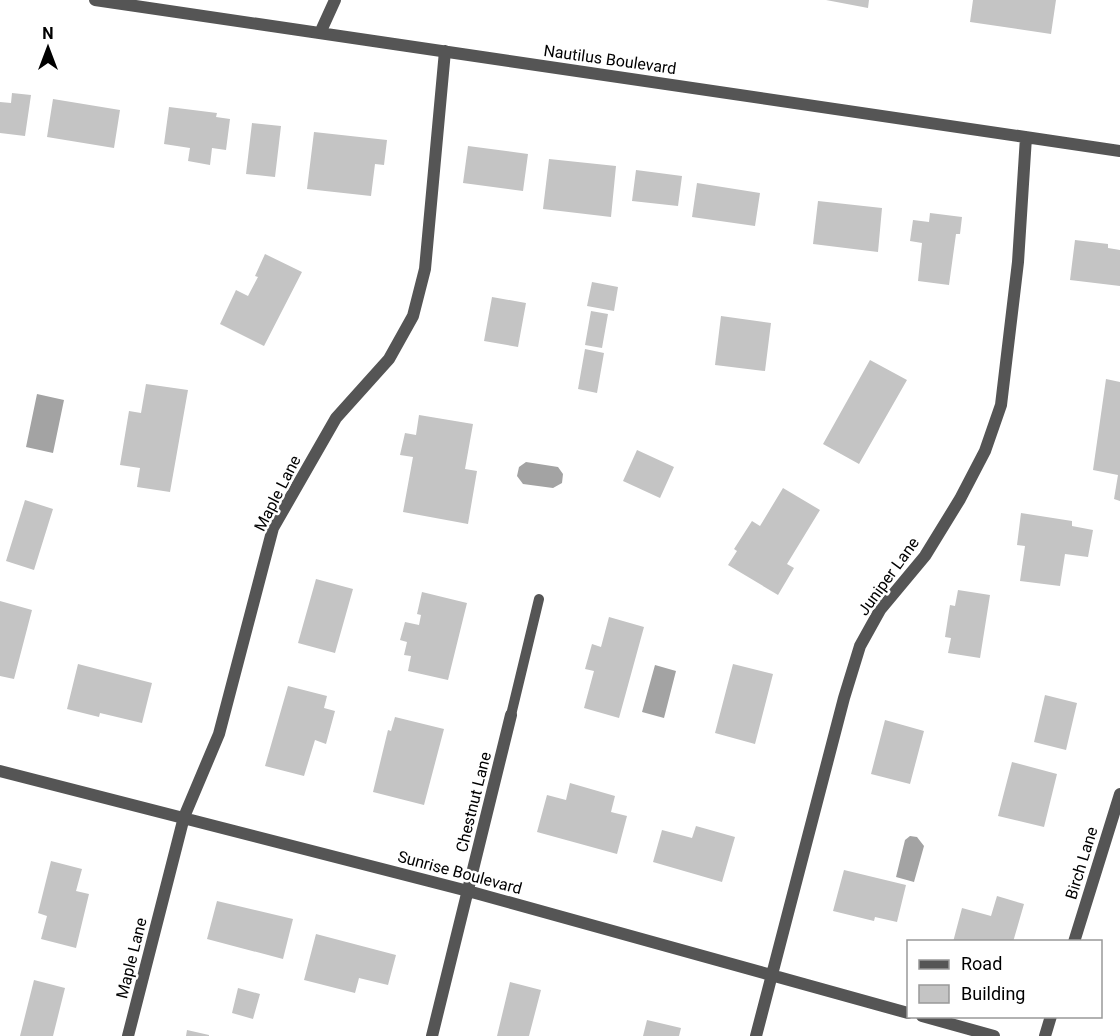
<svg xmlns="http://www.w3.org/2000/svg" width="1120" height="1036" font-family="Roboto,sans-serif">
	<rect width="100%" height="100%" fill="#fff"/>
	<!-- water -->
	<path fill="#a3a3a3" d="M37,394L64,400L53,453L26,447Z
		M526,462L558,467L563,474L562,483L553,488L523,484L517,476L519,467Z
		M655,665L676,671L664,718L642,712Z
		M910,836L917,837L924,846L914,882L896,877L905,840Z"/>
	<!-- building -->
	<path fill="#c4c4c4" d="M826,0H869L868,8Z
		M973,0H1056L1051,34L970,22Z
		M12,93L31,95L25,136L0,133V102L11,103Z
		M53,99L120,110L114,148L47,137Z
		M169,107L217,113L216,117L230,119L226,150L212,148L210,165L188,161L190,148L164,144Z
		M252,123L281,126L275,177L246,174Z
		M314,132L387,140L384,165L375,164L371,196L307,189Z
		M468,146L528,154L523,191L463,183Z
		M549,159L616,166L611,217L543,209Z
		M636,170L682,176L678,206L632,201Z
		M697,183L760,193L755,226L692,217Z
		M818,201L882,208L878,252L813,244Z
		M930,213L962,217L960,234H956L949,285L918,281L922,243L910,241L913,220L929,222Z
		M1075,240L1108,244V248L1120,250V286L1070,280Z
		M265,254L302,272L264,346L220,324L236,290L248,296L258,277L255,276Z
		M592,282L618,287L614,311L587,306Z
		M492,297L526,303L518,347L484,341Z
		M591,311L608,314L602,348L585,345Z
		M721,316L771,323L765,371L715,365Z
		M585,349L604,353L597,393L578,389Z
		M870,360L907,380L859,464L823,444Z
		M1106,379L1120,382V501L1114,499L1118,475L1093,470Z
		M146,384L188,390L170,492L137,487L140,468L120,465L129,411L141,413Z
		M419,415L473,424L465,469L477,471L468,524L403,512L413,457L400,455L405,433L416,435Z
		M637,450L674,467L660,498L623,481Z
		M783,488L820,510L787,564L794,568L778,595L728,565L737,551L734,549L752,521L760,526Z
		M25,500L53,509L34,570L6,561Z
		M1021,513L1072,521V526L1093,530L1088,557L1065,554L1060,586L1020,581L1025,546L1017,545Z
		M316,579L353,589L335,653L298,643Z
		M958,590L990,595L980,658L948,653L951,638L945,637L950,605L955,606Z
		M422,592L467,603L448,680L408,671L411,656L404,655L407,642L400,640L405,622L419,625L421,615L417,614Z
		M0,601L32,610L14,679L0,676Z
		M609,617L644,627L619,718L584,708L594,671L585,669L592,644L601,647Z
		M78,664L152,683L142,723L100,713L99,717L67,709Z
		M733,664L773,674L755,744L715,733Z
		M288,686L327,696L324,708L335,711L326,744L315,740L304,776L265,766Z
		M1045,695L1077,703L1066,750L1034,742Z
		M395,717L444,729L424,805L373,792L388,730L391,731Z
		M885,720L924,731L910,784L871,774Z
		M1012,762L1057,774L1044,827L998,816Z
		M570,783L615,796L611,812L627,816L617,854L537,832L547,795L566,800Z
		M696,826L735,837L722,882L653,862L662,830L692,838Z
		M51,861L82,869L76,891L89,894L76,948L41,939L47,916L38,913Z
		M844,870L906,885L897,922L875,917L874,921L833,911Z
		M997,896L1024,904L1013,942H953L962,908L991,916Z
		M217,901L293,919L283,959L207,939Z
		M316,934L396,955L388,985L359,978L355,993L304,980Z
		M34,980L65,988L53,1036H20Z
		M510,982L541,990L529,1036H497Z
		M238,988L260,994L253,1019L232,1013Z
		M647,1020L681,1028L679,1036H643Z
		M187,1030L209,1035V1036H186Z"/>
	<g fill="none" stroke-linecap="round" stroke-linejoin="round">
		<!-- service -->
		<path stroke="#555" stroke-width="10" d="M511,715L539,599"/>
		<!-- minor -->
		<path stroke="#555" stroke-width="12" d="M95,0L1120,151
			M320,33L335,0
			M0,771L468,891L908,1013
			M1074,942L1120,794
			M922,1016L994,1036
			M128,1036L184,817L219,734L273,528L336,418L389,359L413,316L425,269L445,51
			M432,1036L511,715
			M756,1036L844,698L860,646L880,610L925,556L960,499L985,451L1001,405L1018,262L1026,137
			M1045,1036L1051,1016"/>
	</g>
	<g text-anchor="middle" stroke-width="5" stroke-linejoin="round" paint-order="stroke">
		<!-- street labels -->
		<g font-size="16" fill="#000" stroke="#fff">
			<text transform="translate(610 59) rotate(8)" y="6">Nautilus Boulevard</text>
			<text transform="translate(277 493) rotate(-63)" y="6">Maple Lane</text>
			<text transform="translate(888 576) rotate(-54)" y="6">Juniper Lane</text>
			<text transform="translate(473 802) rotate(-76)" y="6">Chestnut Lane</text>
			<text transform="translate(1081 863) rotate(-73)" y="6">Birch Lane</text>
			<text transform="translate(460 872) rotate(15)" y="6">Sunrise Boulevard</text>
			<text transform="translate(131 958) rotate(-76)" y="6">Maple Lane</text>
		</g>
	</g>
	<!-- legend -->
	<rect x="907" y="940" width="195" height="78" fill="#ffffff" stroke="#999999" stroke-width="1.5"/>
	<rect x="919" y="960" width="30" height="9" fill="#555555" stroke="#999999" stroke-width="1.5"/>
	<text x="961" y="970" font-size="18" fill="#000000">Road</text>
	<rect x="919" y="985" width="30" height="18" fill="#c4c4c4" stroke="#999999" stroke-width="1.5"/>
	<text x="961" y="1000" font-size="18" fill="#000000">Building</text>
	<!-- north arrow -->
	<g transform="translate(48 48)" stroke="#ffffff" stroke-width="4.5" paint-order="stroke">
	<path d="M0-4.5L10 22L0 15L-10 22Z" fill="#000000"/>
	<text y="-9" font-size="16" font-weight="bold" text-anchor="middle" fill="#000000">N</text>
	</g>
</svg>
